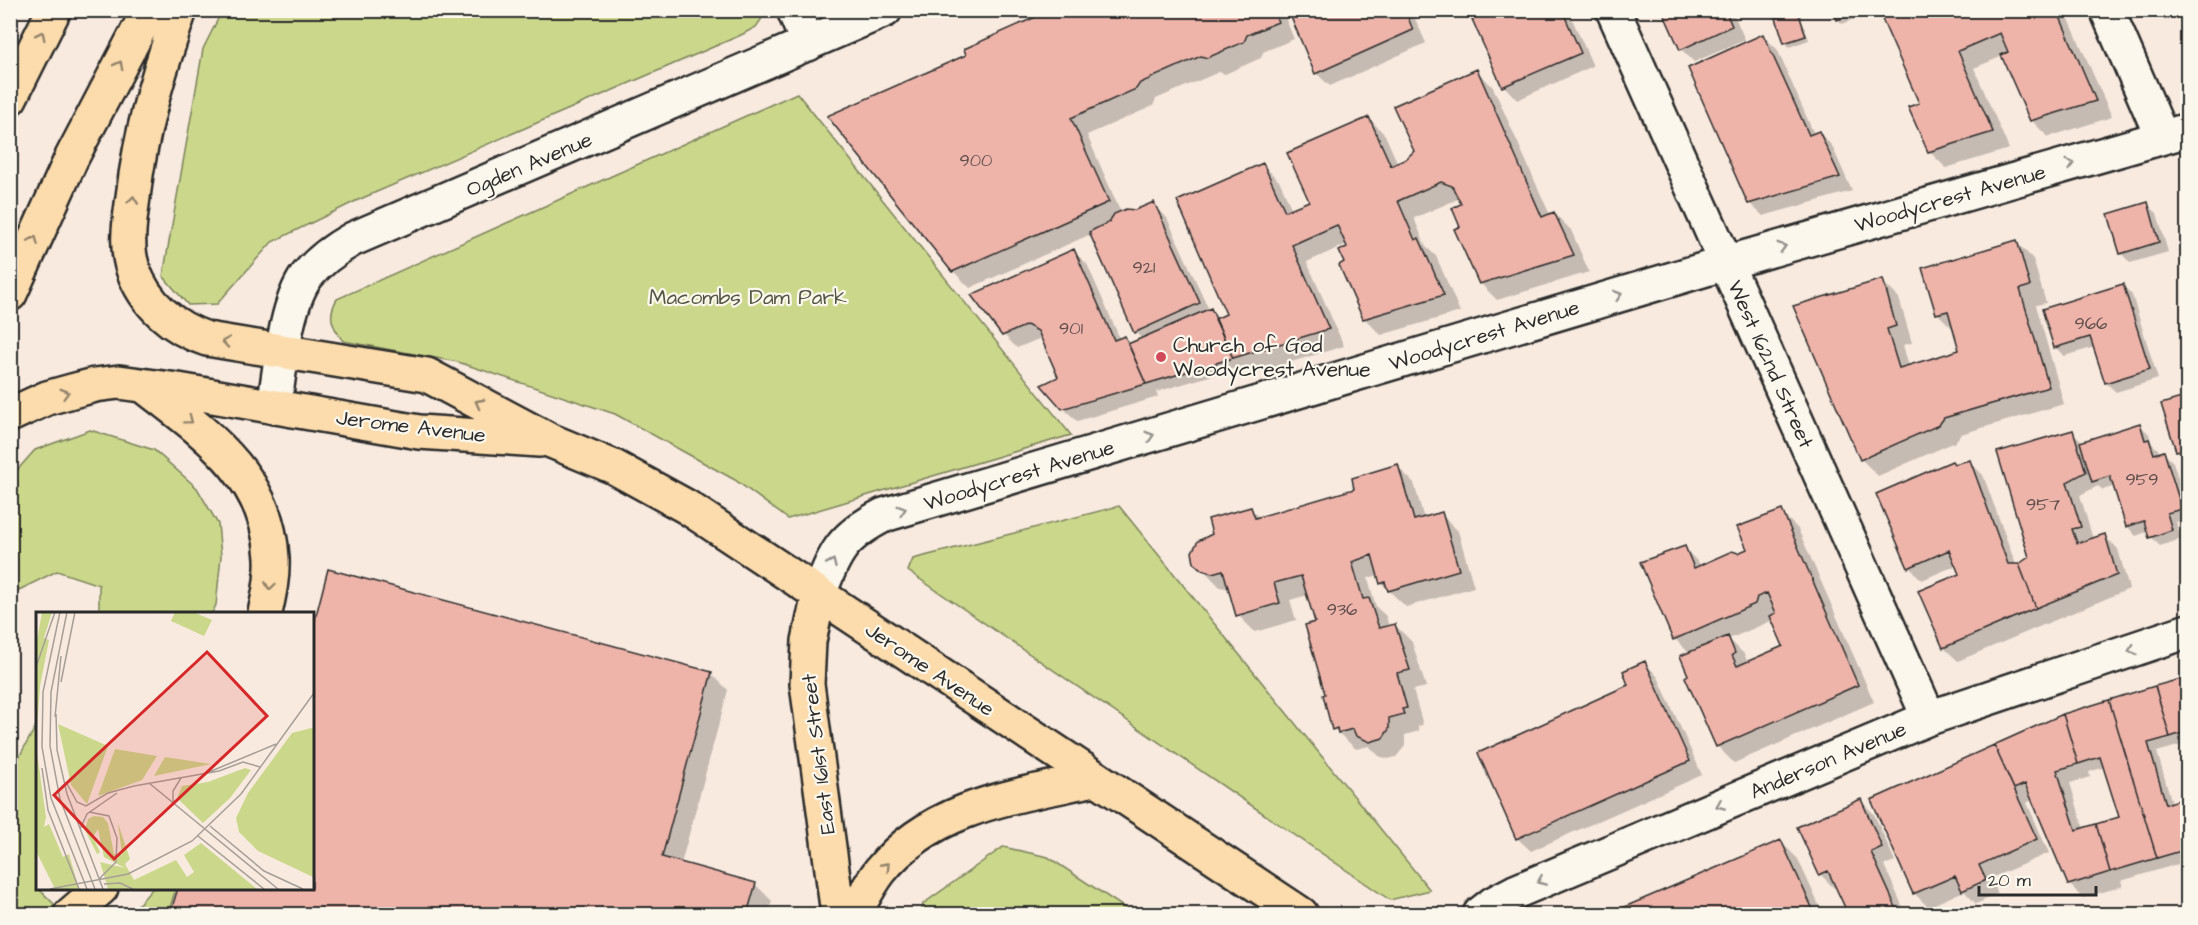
<svg xmlns="http://www.w3.org/2000/svg" width="2198" height="925" font-family="'Architects Daughter',sans-serif">
	<rect width="100%" height="100%" fill="#f8eadf"/>
	<filter id="ink" filterUnits="userSpaceOnUse"><feTurbulence type="fractalNoise" baseFrequency=".0167" numOctaves="2"/><feDisplacementMap in="SourceGraphic" scale="12" xChannelSelector="R" yChannelSelector="G"/><feConvolveMatrix kernelMatrix="1 2 1 2 8 2 1 2 1" color-interpolation-filters="sRGB"/></filter>
	<g filter="url(#ink)">
		<!-- green -->
		<path fill="#cbd88b" stroke="#7b825b" stroke-width="1.5" d="M222,11L760,10L763,17L756,27L741,35L358,200L272,242L217,304L188,305L163,276L203,49Z
			M797,93L1071,435L788,519L735,480L615,414L458,362L343,341C332,326 327,316 337,299Z
			M90,430L154,450L197,488L218,524L221,556L216,605L212,613H99V585L57,571L11,594V477L35,450Z
			M1119,506L1430,890L1390,900L908,571L913,559Z
			M37,724L38,884L36,886L64,914H11V772Z
			M1003,847L1048,857L1134,914H921L923,904Z
			M153,888H176L168,914H130Z"/>
		<!-- shadow -->
		<path fill="#0003" fill-rule="evenodd" d="M1070,10H1282L1294,39L1263,52L1261,58L1225,74L1219,72L1156,99L1153,106L1087,135L1121,213L1135,212L1154,204L1167,218L1209,310L1219,319L1228,315L1263,165L1280,182L1292,210L1311,202L1369,118L1385,135L1398,164L1406,161L1416,152L1476,70L1493,87L1550,215L1554,213L1571,230L1589,272L1497,300L1480,283L1462,228L1463,205L1458,199L1414,218L1426,247L1436,256L1460,312L1381,335L1364,318L1346,263L1349,248L1347,244L1307,262L1344,346L1251,374L1243,366L1156,392L1158,397L1077,421L1063,408L1060,378L1041,338L1017,348L1004,335L1073,251L1087,264L1120,339L1124,337L1132,345L1143,340L1135,332L1091,234L970,288L953,271L968,56L1048,13L1053,18Z
			M1289,10H1411L1426,43L1330,86L1316,73Z
			M1470,10H1568L1593,66L1517,100L1504,86Z
			M1664,10H1732L1745,40L1694,62L1681,49Z
			M1776,10H1811L1800,15L1809,40L1789,47L1785,42L1783,17Z
			M1835,10H1860L1862,16L1842,24L1838,19Z
			M1879,10H2065L2112,117L2048,137L2031,120L2003,56L1974,68L2009,149L1946,168L1929,151L1921,104Z
			M1763,36L1777,49L1814,134L1819,132L1832,146L1852,191L1763,216L1749,203Z
			M2147,204L2157,213L2168,252L2130,263L2121,253Z
			M2016,242L2033,259L2046,303L2036,305L2064,404L1961,434L1955,442L1878,476L1861,459L1882,281L1899,298L1912,343L1903,345L1909,366L1961,351L1955,331L1937,313Z
			M2123,285L2132,295L2158,379L2116,392L2106,383L2095,347L2064,356L2055,347Z
			M2188,398V461L2177,450Z
			M2140,425L2149,434L2152,444L2158,449L2159,454L2163,453L2173,462L2188,510V519L2176,522L2181,539L2160,546L2151,537L2149,531L2136,536L2127,526L2115,486L2103,490L2098,486L2080,495L2093,539L2104,536L2118,549L2129,589L1958,661L1944,648L1920,592L1961,574L1957,565L1922,580L1909,567L1954,465L1969,461L1983,475L2016,565H2019L2031,558L2072,432L2083,442Z
			M1397,466L1414,483L1424,519L1441,514L1458,531L1474,587L1406,607L1381,583L1379,575L1368,578L1376,607L1386,616L1389,627L1395,625L1412,642L1426,687L1413,690L1423,725L1418,726L1419,731L1405,735V746L1396,757L1388,759L1379,756L1369,746L1356,749L1334,729L1326,695L1316,623L1308,595L1290,600L1296,620L1255,632L1238,615L1230,589L1220,587L1196,562L1214,535L1251,509L1260,518L1356,490Z
			M1781,512L1798,529L1874,702L1734,763L1717,746L1690,676V654L1675,639L1684,548L1702,566L1738,555L1749,550ZM1772,618L1785,647L1748,663L1744,654L1729,639L1771,621Z
			M312,637L711,673L728,690L681,864L755,884L772,901L768,914H172L179,888H312Z
			M1645,663L1658,677L1702,775L1531,851L1517,838L1630,686Z
			M2188,678V743L2157,752L2172,803L2188,799V861L2121,881L2123,886L2083,898L2069,884L2033,799L2027,803L2049,853L1991,878L1998,894L1976,904L1964,891L1928,907L1914,893L1873,800ZM2105,767L2120,818L2084,829L2070,783L2090,777L2089,772Z
			M1860,800L1874,814L1895,861L1884,865L1906,914H1850L1837,886L1834,888L1820,874Z
			M1781,842L1798,859L1823,914H1611Z"/>
		<!-- building -->
		<path fill="#eeb4aa" stroke="#2b2b2b" stroke-width="1.5" d="M1066,10H1273L1278,22L1247,35L1244,42L1207,58L1201,56L1140,83L1136,89L1071,118L1109,202L952,272L827,116L966,55L964,49L1049,11L1051,17Z
			M1288,10H1405L1413,30L1315,74Z
			M1468,10H1562L1581,53L1502,87Z
			M1662,10H1725L1732,26L1680,50Z
			M1833,10H1858L1859,12L1837,20Z
			M1878,10H2057L2096,101L2030,121L2001,55L2008,52L2000,33L1958,51L1993,132L1928,152L1908,107L1919,103Z
			M1798,11L1806,36L1784,43L1776,18Z
			M1763,34L1809,135L1819,131L1840,177L1748,204L1688,68Z
			M1477,69L1542,217L1554,212L1574,255L1479,284L1454,229L1460,227L1452,208L1461,204L1452,186L1441,182L1398,201L1415,240L1419,238L1444,295L1363,319L1339,265L1344,262L1339,251L1347,247L1337,225L1292,245L1329,329L1233,358L1215,319L1226,314L1177,201L1263,163L1285,211L1309,201L1287,153L1369,117L1391,166L1406,159L1414,151L1393,106Z
			M1154,202L1200,303L1134,333L1089,232L1109,222L1114,214L1126,209L1135,210Z
			M2148,202L2159,242L2120,254L2108,214Z
			M2017,240L2030,286L2020,289L2049,387L1944,418L1939,425L1860,460L1793,306L1883,279L1896,326L1887,329L1899,368L1933,358L1959,350L1948,311L1936,314L1922,268Z
			M1074,249L1114,340L1125,336L1146,384L1062,409L1041,385L1058,377L1038,331L1027,325L1002,336L971,295Z
			M2123,284L2150,369L2105,383L2090,337L2054,348L2042,309Z
			M1211,308L1233,358L1146,384L1128,344Z
			M2188,396V448L2176,451L2161,404Z
			M2140,423L2145,440L2149,439L2154,454L2164,451L2182,509L2167,513L2172,530L2149,538L2144,521L2126,527L2110,476L2092,482L2080,442Z
			M2073,430L2086,472L2067,482L2081,527L2072,529L2077,543L2105,534L2117,575L2036,608L2019,564L2029,557L1997,452Z
			M1970,460L2008,564H2019L2036,608L1943,648L1918,591L1959,574L1949,550L1908,568L1876,494L1952,461L1954,464Z
			M1398,464L1414,520L1442,512L1459,570L1388,591L1385,582L1380,584L1372,555L1352,562L1363,599L1369,598L1379,628L1395,624L1410,670L1397,673L1407,708L1402,709L1404,714L1389,718V729L1383,738L1370,742L1356,736L1353,729L1338,733L1337,728L1332,730L1323,695L1325,694L1305,625L1315,622L1301,576L1274,583L1280,603L1236,616L1223,570L1212,573L1202,570L1194,563L1192,552L1198,541L1212,534L1208,519L1251,507L1255,518L1354,489L1352,478Z
			M1782,510L1858,685L1716,747L1685,677L1688,675L1680,656L1728,636L1735,653L1732,655L1737,666L1783,646L1770,616L1776,613L1767,593L1757,597L1755,604L1673,640L1640,562L1685,546L1694,568L1732,551L1738,553L1747,549L1737,527Z
			M328,569L712,672L662,857L756,883L747,914H170L178,888H312V631Z
			M1645,661L1690,761L1516,839L1478,753L1628,685L1623,671Z
			M2188,677V731L2170,737L2155,686Z
			M2155,686L2170,737L2148,743L2166,804L2188,797V849L2157,858L2109,700Z
			M2109,700L2157,858L2110,872L2096,824L2119,817L2100,757L2078,764L2063,714Z
			M2063,714L2078,764L2057,770L2076,830L2096,824L2110,872L2068,885L2025,784L2014,789L1994,745Z
			M1994,745L2037,839L1979,865L1986,880L1962,891L1955,876L1913,894L1871,800Z
			M1861,799L1882,847L1871,852L1899,914H1848L1828,871L1819,875L1797,827Z
			M1781,840L1815,914H1608Z"/>
		<g fill="none" stroke-linecap="round" stroke-linejoin="round">
			<defs>
				<path id="minor" d="M794,10L808,44
					M1613,10L1929,718
					M2107,10L2162,137
					M274,407C280,371 285,306 306,277C319,260 335,249 353,239L885,10
					M819,594C836,551 841,537 884,515L1726,263L2188,130
					M1480,914L1494,903L1515,892L1929,718L2188,631"/>
				<path id="major" d="M180,10C158,75 141,129 133,197C130,220 125,246 133,269C145,304 173,328 207,339L427,375L549,440L614,467L687,507L1301,914
					M10,294L72,157L149,10
					M147,388C206,434 268,476 272,558C273,577 269,595 265,613
					M10,415L47,398L72,391L95,385L119,382L178,390L419,432L539,440
					M819,594L809,641L807,684L838,914
					M71,914L101,888
					M854,914C862,900 870,884 880,871C933,805 1017,796 1095,779"/>
				<path id="highway" d="M10,98L54,10"/>
			</defs>
			<!-- minor casing -->
			<use href="#minor" stroke="#2b2b2b" stroke-width="38"/>
			<!-- major casing -->
			<use href="#major" stroke="#2b2b2b" stroke-width="38"/>
			<!-- highway casing -->
			<use href="#highway" stroke="#2b2b2b" stroke-width="38"/>
			<!-- minor -->
			<use href="#minor" stroke="#fbf7ec" stroke-width="33"/>
			<!-- major -->
			<use href="#major" stroke="#fcdcac" stroke-width="33"/>
			<!-- highway -->
			<use href="#highway" stroke="#fcdcac" stroke-width="33"/>
		</g>
		<!-- one-way arrows -->
		<defs><path id="oneway-chevron" d="M-2-3.5L2.5 0L-2 3.5" fill="none" stroke-width="1.6" stroke-linecap="round" stroke-linejoin="round" transform="scale(1.5)"/></defs>
		<g stroke="#94846c">
			<use href="#oneway-chevron" transform="translate(41 35) rotate(-63)"/>
			<use href="#oneway-chevron" transform="translate(119 65) rotate(-62)"/>
			<use href="#oneway-chevron" transform="translate(133 200) rotate(-83)"/>
			<use href="#oneway-chevron" transform="translate(34 240) rotate(-67)"/>
			<use href="#oneway-chevron" transform="translate(226 342) rotate(-171)"/>
			<use href="#oneway-chevron" transform="translate(65 393) rotate(-16)"/>
			<use href="#oneway-chevron" transform="translate(479 403) rotate(-152)"/>
			<use href="#oneway-chevron" transform="translate(189 420) rotate(37)"/>
			<use href="#oneway-chevron" transform="translate(270 586) rotate(98)"/>
			<use href="#oneway-chevron" transform="translate(886 866) rotate(-48)"/>
		</g>
		<g stroke="#93918c">
			<use href="#oneway-chevron" transform="translate(2070 164) rotate(-16)"/>
			<use href="#oneway-chevron" transform="translate(1782 247) rotate(-16)"/>
			<use href="#oneway-chevron" transform="translate(1618 295) rotate(-17)"/>
			<use href="#oneway-chevron" transform="translate(1150 436) rotate(-17)"/>
			<use href="#oneway-chevron" transform="translate(902 510) rotate(-17)"/>
			<use href="#oneway-chevron" transform="translate(832 563) rotate(-66)"/>
			<use href="#oneway-chevron" transform="translate(2132 650) rotate(162)"/>
			<use href="#oneway-chevron" transform="translate(1720 805) rotate(157)"/>
			<use href="#oneway-chevron" transform="translate(1541 881) rotate(157)"/>
		</g>
	</g>
	<!-- markers -->
	<circle fill="#d1495b" stroke="#fbf7ec" stroke-width="2" cx="1161" cy="357" r="6"/>
	<g text-anchor="middle" stroke-width="4.5" stroke-linejoin="round" paint-order="stroke">
		<!-- number labels -->
		<g font-size="18" fill="#5c4d4b">
			<text x="976" y="166">900</text>
			<text x="1144" y="273">921</text>
			<text x="2091" y="329">966</text>
			<text x="1071" y="334">901</text>
			<text x="2142" y="485">959</text>
			<text x="2043" y="510">957</text>
			<text x="1342" y="615">936</text>
		</g>
		<!-- street labels -->
		<g font-size="21" fill="#2b2b2b" stroke="#fbf7ec">
			<text transform="translate(529 164) rotate(-23)" y="7">Ogden Avenue</text>
			<text transform="translate(1950 198) rotate(-16)" y="7">Woodycrest Avenue</text>
			<text transform="translate(1484 335) rotate(-17)" y="7">Woodycrest Avenue</text>
			<text transform="translate(1771 364) rotate(66)" y="7">West 162nd Street</text>
			<text transform="translate(411 426) rotate(7)" y="7">Jerome Avenue</text>
			<text transform="translate(1019 475) rotate(-17)" y="7">Woodycrest Avenue</text>
			<text transform="translate(930 669) rotate(34)" y="7">Jerome Avenue</text>
			<text transform="translate(818 754) rotate(-97)" y="7">East 161st Street</text>
			<text transform="translate(1828 760) rotate(-23)" y="7">Anderson Avenue</text>
		</g>
		<!-- park labels -->
		<g font-size="21" fill="#535643" stroke="#fbf7ec">
			<text x="748" y="304">Macombs Dam Park</text>
		</g>
		<!-- poi labels -->
		<g font-size="21" fill="#2b2b2b" stroke="#fbf7ec" text-anchor="start">
			<text x="1173" y="352">Church of God<tspan x="1173" dy="24">Woodycrest Avenue</tspan></text>
		</g>
	</g>
	<!-- overview -->
	<g transform="translate(36 612)">
		<rect width="278" height="278" fill="#f8eadf"/>
		<path d="M6,0H16L8,26L13,28L4,74L0,130V34ZM139,0H157L176,8L168,24L135,9ZM22,112L72,134L51,192L35,173ZM275,116L278,117L277,265L222,239L203,220L200,206L212,181L256,121ZM0,133L10,205L8,215L13,212L27,245L33,242L43,277H19L0,239ZM79,137L121,144L106,168L62,184ZM129,145L175,152L118,164ZM209,156L215,158L194,186L167,211L141,186L146,174L172,170ZM58,204L67,205L72,211L78,242L86,243L82,211L94,247L89,252L98,268L140,248L151,265L158,260L148,243L165,231L221,277H72L64,250L89,256L68,245L62,217L57,225L64,240L61,242L49,218L52,207Z" fill="#cbd88b"/>
		<path fill="none" stroke="#a69e97" stroke-width="1.5" d="M24,0L7,80L6,135L15,186L51,277M31,0L15,80L14,134L24,187L59,277M0,55L19,0M25,70L39,0M20,102L21,138L31,182L67,277M19,105L25,44M6,156L12,198L43,277M173,160L240,132M30,170L41,190L50,194L72,181L98,174L183,159L207,150L224,155M113,171L242,277M137,193V179L145,166M53,200L73,204L81,226L80,250L63,267M174,214L228,259L267,277M44,217L51,202L81,181M162,224L228,277M68,272L84,271L97,277M14,277L92,262L156,229L205,182L278,81"/>
		<path fill="#d62828" fill-opacity="0.15" stroke="#d62828" stroke-width="3" d="M171,40L231,104L78,247L18,183Z"/>
		<rect width="278" height="278" fill="none" stroke="#2b2b2b" stroke-width="3"/>
	</g>
	<!-- margin -->
	<rect width="2198" height="925" fill="none" stroke="#fbf7ec" stroke-width="36"/>
	<rect x="18" y="18" width="2162" height="889" fill="none" stroke="#2b2b2b" stroke-width="2" filter="url(#ink)"/>
	<!-- scale -->
	<path d="M1979 886v9h117v-9" fill="none" stroke="#2b2b2b" stroke-width="3"/>
	<text x="1988" y="886" font-size="18" fill="#2b2b2b" stroke="#fbf7ec" stroke-width="4.5" paint-order="stroke">20 m</text>
</svg>
